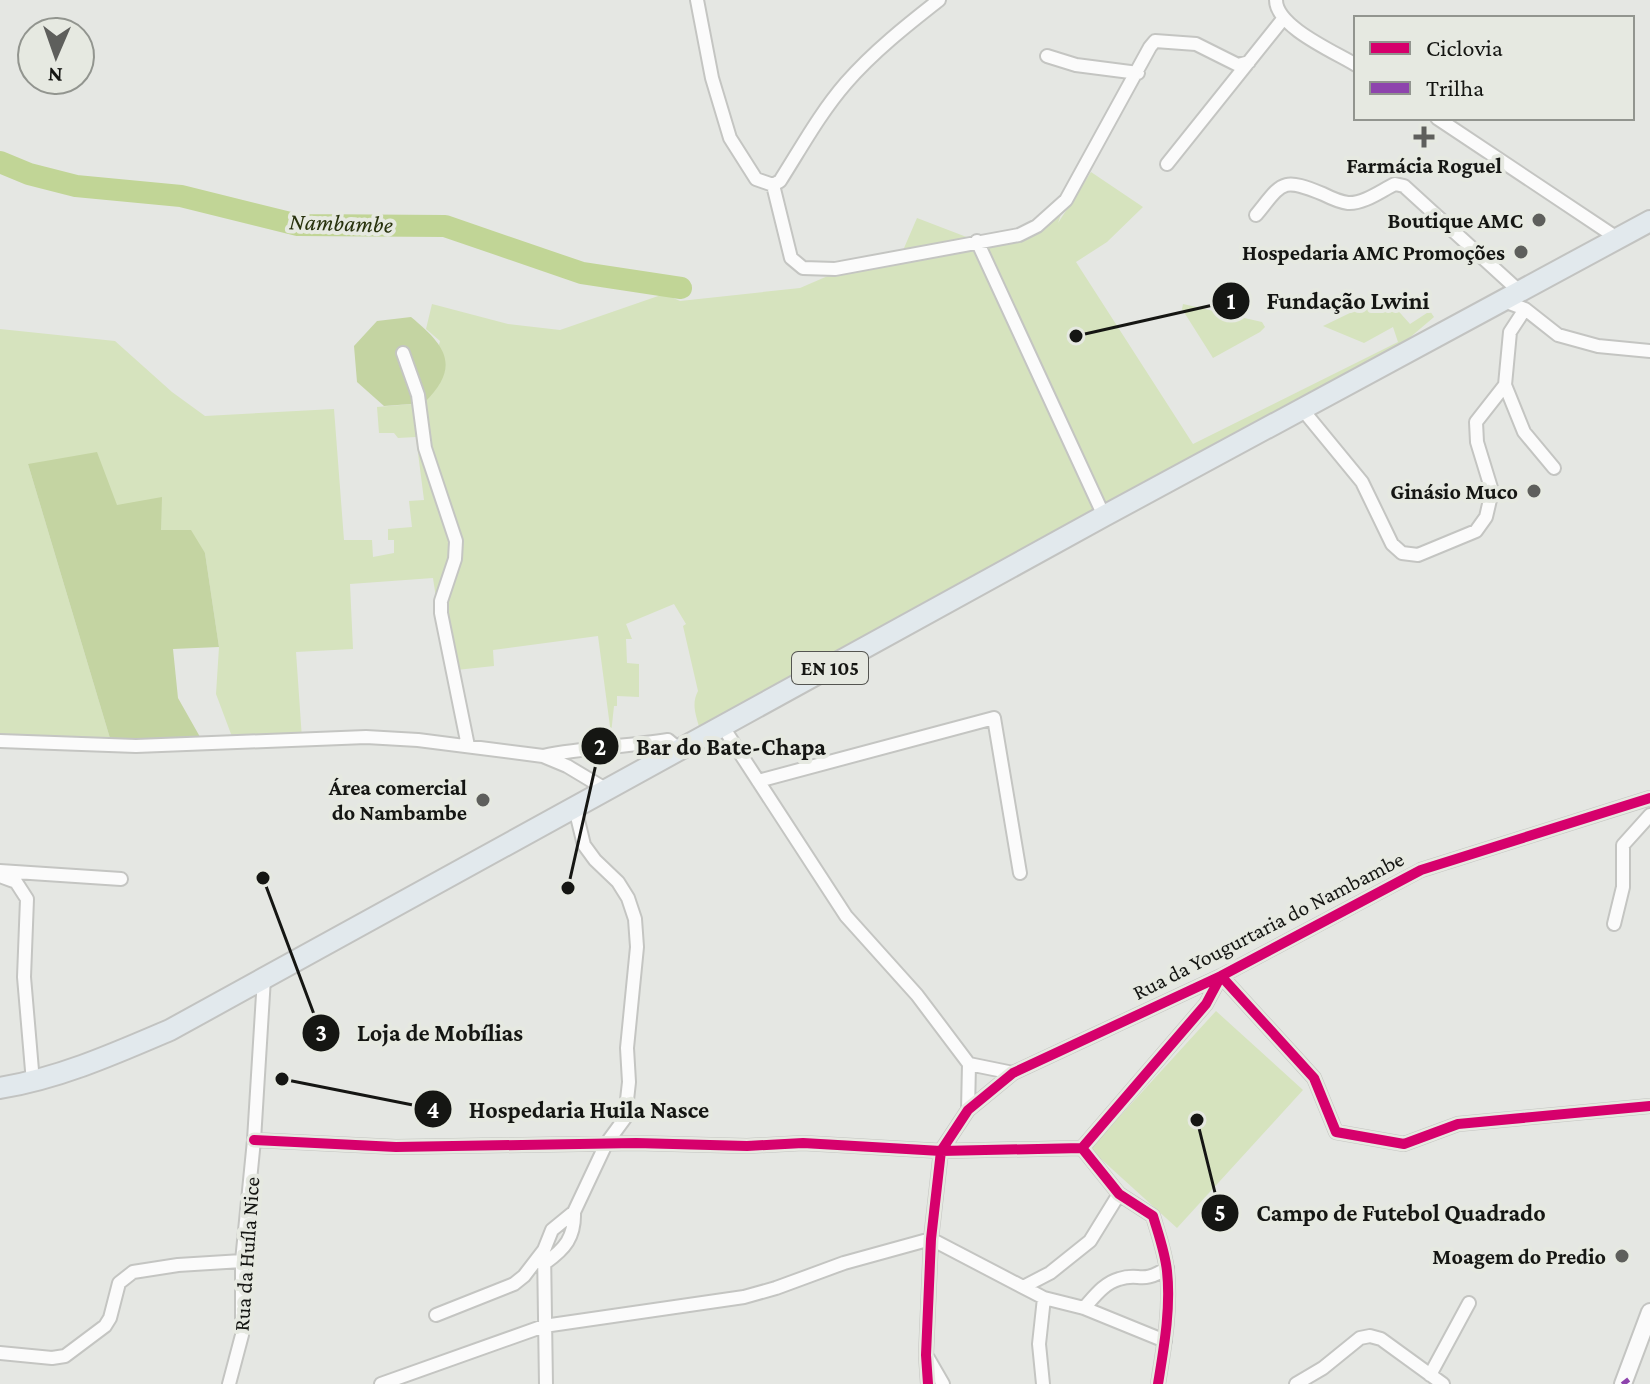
<svg xmlns="http://www.w3.org/2000/svg" width="1650" height="1384" font-family="'Crimson Pro',serif">
	<rect width="100%" height="100%" fill="#e5e7e3"/>
	<!-- green -->
	<path fill="#d6e3be" d="M1091,172L1143,207L1107,242L1076,262L1193,444L1398,342L1393,327L1364,343L1323,326L1385,296L1410,324L1430,311L1434,317L1401,345L700,730C696,715 691,704 698,691L683,626L686,624L674,604L626,624L632,639H626L627,663L639,664V697L617,696V706H614L611,734L598,636L493,650L494,666L447,671L433,578L350,584L353,649L296,652L302,739L234,742L216,694L219,647L205,553L161,530V498L117,506L28,464L112,745L0,741V329L115,341L172,392L205,416L334,409L344,540H372L373,557L394,553V540H388V529L412,527L409,501L424,500L416,437L398,438L394,433H379L377,407L424,403L440,341L426,329L432,304L508,324L560,330L664,294L680,301L800,288L851,266L901,255L917,218L977,241L1019,235L1066,200L1058,223Z
		M1183,304L1262,322L1265,327L1260,332L1213,358L1182,309Z
		M1216,1011L1303,1090L1177,1228L1090,1149Z"/>
	<!-- forest -->
	<path fill="#c4d4a2" d="M411,317C445,345 462,366 424,403L384,406L357,382L354,346L377,321Z
		M97,452L117,505L162,497L161,530H191L205,553L219,647L173,649L178,698L204,744L112,745L28,464Z"/>
	<g fill="none" stroke-linecap="round" stroke-linejoin="round">
		<!-- river -->
		<path stroke="#c1d596" stroke-width="22" d="M0,162L29,174L76,186L181,196L298,225L445,226L582,273L681,288"/>
		<defs>
			<path id="minor" d="M697,0L712,78L730,138L756,179L773,185L780,181C801,148 820,113 846,83C873,52 907,25 939,0
				M1276,0C1276,27 1335,52 1356,65
				M1047,56L1076,65L1138,73
				M1437,118L1617,238
				M1167,164L1283,19
				M773,185L791,258L803,268L835,269L1019,235L1037,226L1066,200L1150,47L1155,41L1196,44L1238,65L1249,62
				M1256,215C1283,182 1281,177 1323,194C1331,198 1339,202 1348,203C1364,204 1382,190 1395,184L1404,186L1518,290
				M977,241L1104,516
				M1501,300L1525,309L1558,335L1598,346L1650,351
				M1525,309L1510,332L1505,385L1524,432L1554,468
				M403,353L418,395L425,448L456,541L455,559L441,601V613L468,746
				M1302,409L1362,482L1392,544L1402,553L1418,555L1476,531L1486,517L1492,491L1477,442L1476,422L1505,385
				M723,727L846,916L917,995L969,1064L968,1110
				M0,741L136,746L366,737L418,740L543,756
				M758,781L994,718L1020,873
				M607,790L567,766L543,756C585,747 626,747 668,740L680,750
				M0,871L121,879
				M0,876L16,882L27,899L24,977L33,1082
				M1614,924L1623,887V845L1650,815
				M969,1064L1013,1073
				M254,1140L396,1147L636,1143L747,1146L803,1143L941,1151L1082,1148
				M545,1263C565,1249 575,1237 574,1212
				M1025,1286L1050,1273L1090,1241L1119,1194
				M1084,1308C1094,1297 1104,1283 1119,1279C1140,1272 1141,1285 1167,1268
				M436,1315L514,1284L524,1276L544,1250
				M0,1353L52,1358L65,1356L105,1326L110,1318L119,1283L133,1272L178,1265L242,1261
				M928,1358L943,1384
				M1430,1375L1469,1303
				M229,1384L242,1335V1261L254,1140L264,978
				M381,1384L544,1326L744,1297L776,1288L844,1263L931,1239L1044,1298L1084,1308L1165,1341
				M546,1384L544,1250L552,1230L574,1212L606,1144L625,1118L629,1082L627,1048L637,947L635,919L628,898L618,882L595,860L584,845L575,808
				M928,1384L926,1355L931,1239L941,1151L968,1110L1013,1073L1221,976L1421,870L1650,798
				M1043,1384L1039,1344L1044,1298
				M1158,1384C1164,1347 1171,1308 1167,1271C1165,1252 1158,1233 1153,1216L1119,1194L1082,1148L1206,1004L1221,976L1314,1078L1336,1132L1404,1144L1458,1124L1650,1106
				M1296,1384L1323,1368L1360,1338L1370,1336L1381,1339L1443,1384"/>
			<path id="tertiary" d="M1623,1384L1650,1312"/>
			<path id="primary" d="M0,1088C60,1078 114,1054 170,1030L1104,516L1650,221"/>
		</defs>
		<!-- minor casing -->
		<use href="#minor" stroke="#c4c5c2" stroke-width="16"/>
		<!-- tertiary casing -->
		<use href="#tertiary" stroke="#c4c5c2" stroke-width="20"/>
		<!-- primary casing -->
		<use href="#primary" stroke="#c2c3c1" stroke-width="24"/>
		<!-- minor -->
		<use href="#minor" stroke="#fbfbfb" stroke-width="12"/>
		<!-- tertiary -->
		<use href="#tertiary" stroke="#fbfbfb" stroke-width="16"/>
		<!-- primary -->
		<use href="#primary" stroke="#e2e9ed" stroke-width="20"/>
		<!-- quiet -->
		<path stroke="#8e44ad" stroke-width="8" stroke-dasharray="16 8" stroke-linecap="butt" d="M1624,1380L1627,1384"/>
		<defs>
			<path id="cycleway" d="M254,1140L396,1147L636,1143L747,1146L803,1143L941,1151L1082,1148
				M928,1384L926,1355L931,1239L941,1151L968,1110L1013,1073L1221,976L1421,870L1650,798
				M1158,1384C1164,1347 1171,1308 1167,1271C1165,1252 1158,1233 1153,1216L1119,1194L1082,1148L1206,1004L1221,976L1314,1078L1336,1132L1404,1144L1458,1124L1650,1106"/>
		</defs>
		<!-- cycleway casing -->
		<use href="#cycleway" stroke="#e6e9e1" stroke-width="15"/>
		<!-- cycleway -->
		<use href="#cycleway" stroke="#d6006c" stroke-width="10"/>
	</g>
	<!-- markers -->
	<g fill="#5e5f5c" stroke="#e6e9e1" stroke-width="3">
		<path d="M1420 125h8v8h8v8h-8v8h-8v-8h-8v-8h8z"/>
		<circle cx="1539" cy="220" r="8"/>
		<circle cx="1521" cy="252" r="8"/>
		<circle cx="1534" cy="491" r="8"/>
		<circle cx="483" cy="800" r="8"/>
		<circle cx="1622" cy="1256" r="8"/>
	</g>
	<g text-anchor="middle" stroke-width="8" stroke-linejoin="round" paint-order="stroke">
		<!-- shield labels -->
		<rect fill="#e6e9e1" stroke="#545551" stroke-width="2" x="792" y="652" width="76" height="32" rx="6"/>
		<g font-size="20" font-weight="bold" fill="#151613">
			<text x="830" y="675">EN 105</text>
		</g>
		<!-- poi labels -->
		<g font-size="22" font-weight="bold" fill="#151613" stroke="#e6e9e1" text-anchor="end">
			<text x="1424" y="173" text-anchor="middle">Farmácia Roguel</text>
			<text x="1523" y="228">Boutique AMC</text>
			<text x="1505" y="260">Hospedaria AMC Promoções</text>
			<text x="1518" y="499">Ginásio Muco</text>
			<text x="467" y="795">Área comercial<tspan x="467" dy="25">do Nambambe</tspan></text>
			<text x="1606" y="1264">Moagem do Predio</text>
		</g>
		<!-- street labels -->
		<g font-size="22" fill="#151613" stroke="#e6e9e1">
			<text transform="translate(1268 925) rotate(-27)" y="8">Rua da Yougurtaria do Nambambe</text>
			<text transform="translate(246 1254) rotate(-86)" y="8">Rua da Huíla Nice</text>
		</g>
		<!-- water labels -->
		<g font-size="24" font-style="italic" fill="#28320d" stroke="#e6e9e1">
			<text transform="translate(341 223) rotate(2)" y="8">Nambambe</text>
		</g>
	</g>
	<!-- callouts -->
	<path fill="none" stroke="#151613" stroke-width="3" d="M1076 336L1231 301M568 888L600 746M263 878L321 1033M282 1079L433 1109M1197 1120L1220 1213"/>
	<g fill="#151613" stroke="#e6e9e1" stroke-width="3">
		<circle cx="1076" cy="336" r="8"/>
		<circle cx="568" cy="888" r="8"/>
		<circle cx="263" cy="878" r="8"/>
		<circle cx="282" cy="1079" r="8"/>
		<circle cx="1197" cy="1120" r="8"/>
		<circle cx="1231" cy="301" r="20"/>
		<circle cx="600" cy="746" r="20"/>
		<circle cx="321" cy="1033" r="20"/>
		<circle cx="433" cy="1109" r="20"/>
		<circle cx="1220" cy="1213" r="20"/>
	</g>
	<g font-size="24" text-anchor="middle" font-weight="bold" fill="#fff">
		<text x="1231" y="309">1</text>
		<text x="600" y="755">2</text>
		<text x="321" y="1041">3</text>
		<text x="433" y="1118">4</text>
		<text x="1220" y="1221">5</text>
	</g>
	<g font-size="24" text-anchor="middle" font-weight="bold" fill="#151613" stroke="#e6e9e1" stroke-width="8" stroke-linejoin="round" paint-order="stroke">
		<text x="1348" y="309">Fundação Lwini</text>
		<text x="731" y="755">Bar do Bate-Chapa</text>
		<text x="440" y="1041">Loja de Mobílias</text>
		<text x="589" y="1118">Hospedaria Huila Nasce</text>
		<text x="1401" y="1221">Campo de Futebol Quadrado</text>
	</g>
	<!-- legend -->
	<rect x="1354" y="16" width="280" height="104" fill="#e6e9e1" stroke="#92958f" stroke-width="2"/>
	<rect x="1370" y="42" width="40" height="12" fill="#d6006c" stroke="#92958f" stroke-width="2"/>
	<text x="1426" y="56" font-size="24" fill="#151613">Ciclovia</text>
	<rect x="1370" y="82" width="40" height="12" fill="#8e44ad" stroke="#92958f" stroke-width="2"/>
	<text x="1426" y="96" font-size="24" fill="#151613">Trilha</text>
	<!-- north arrow -->
	<g transform="translate(56 56) rotate(182)"><circle r="38" fill="#e6e9e1" stroke="#92958f" stroke-width="2"/>
	<path d="M0-6L14 30L0 20L-14 30Z" fill="#5e5f5c"/>
	<text y="-12" font-size="22" font-weight="bold" text-anchor="middle" fill="#151613">N</text>
	</g>
</svg>
